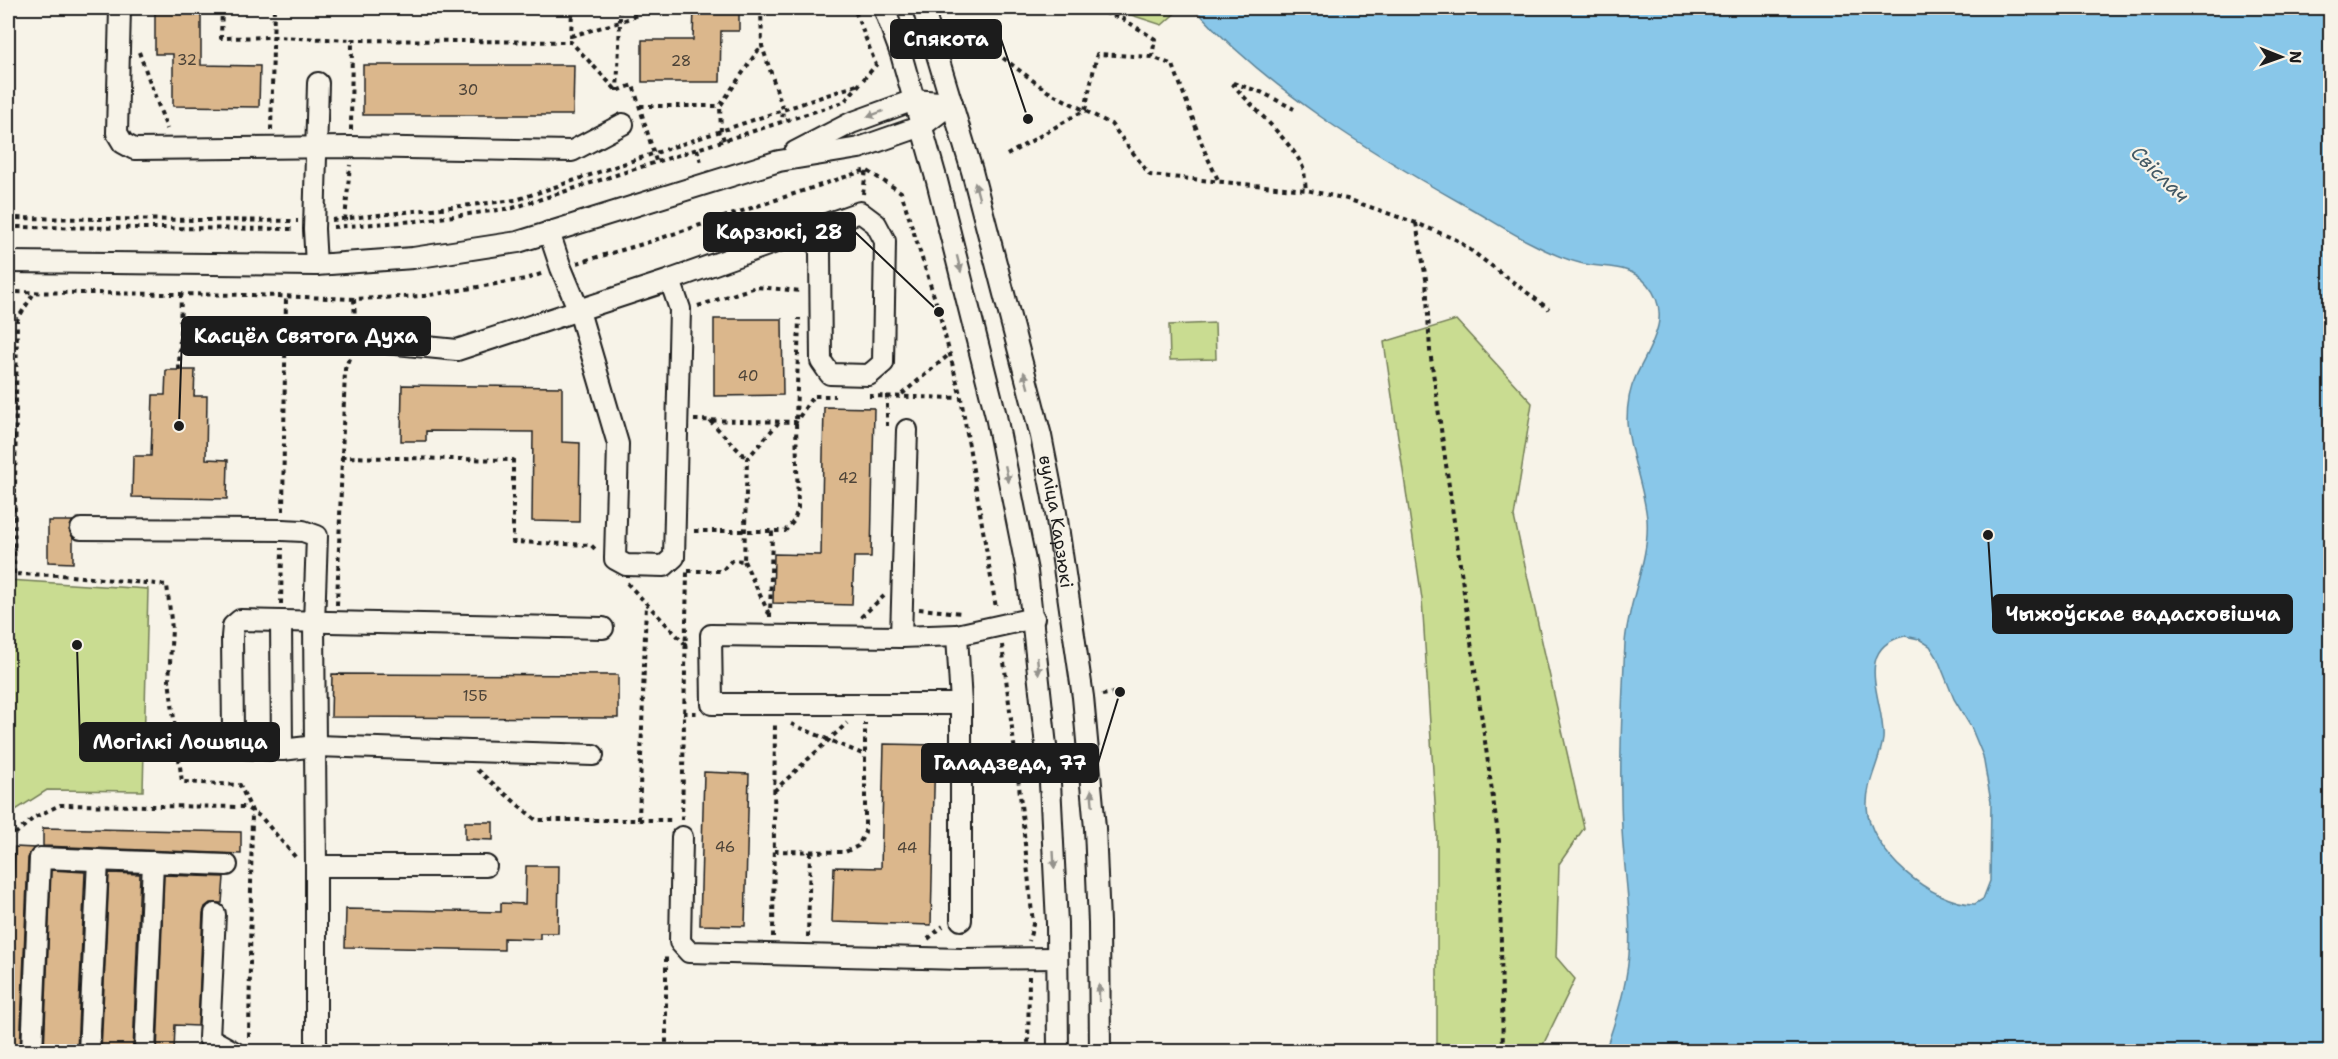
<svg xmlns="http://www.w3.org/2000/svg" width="2338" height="1059" font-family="'Shantell Sans',sans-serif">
	<rect width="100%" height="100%" fill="#f7f3e8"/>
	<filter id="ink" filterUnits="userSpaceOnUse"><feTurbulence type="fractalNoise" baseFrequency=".0167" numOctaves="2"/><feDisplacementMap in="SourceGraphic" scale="12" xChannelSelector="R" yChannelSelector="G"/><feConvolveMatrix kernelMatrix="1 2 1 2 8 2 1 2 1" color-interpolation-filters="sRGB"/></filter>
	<g filter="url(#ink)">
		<!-- green -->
		<path fill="#c9dc91" stroke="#727c56" stroke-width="1.5" d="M1117,8H1181L1162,25L1119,11Z
			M1456,320L1532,403L1514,517L1584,828L1559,864L1556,957L1575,979L1540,1051H1437V833L1422,599L1384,342Z
			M1215,323L1216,359L1170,360L1169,325Z
			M8,580L148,589L143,791L47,790L8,815Z"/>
		<!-- water -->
		<path fill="#89c7e9" stroke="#5d8397" stroke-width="1.5" fill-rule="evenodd" d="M1194,8H2330V1051H1605C1616,1020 1626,989 1629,955C1632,913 1624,871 1622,829C1619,767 1622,704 1625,643C1628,601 1650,560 1647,519C1644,485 1629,454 1627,421C1627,405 1629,390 1636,376C1650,346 1674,315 1647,284C1629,263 1604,269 1580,263C1564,259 1546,251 1531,243C1507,231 1485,216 1461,203C1365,149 1269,90 1194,8ZM1905,636L1919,639L1930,646L1937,657L1954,699L1971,727L1983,756L1991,802L1990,881L1983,899L1975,904C1932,905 1868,850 1867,806C1866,782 1880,762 1883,739C1886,704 1850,648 1905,636Z"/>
		<!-- building -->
		<path fill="#dbb78c" stroke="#1c1c1c" stroke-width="1.5" d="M155,8H201V65L260,66L259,107L173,106V54H155Z
			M694,8H739V31H721L720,82H642V40H693Z
			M363,65H574L573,115H363Z
			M714,319H782L783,395L714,396Z
			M166,370H195L194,396H207L206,459L228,460L227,499L132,497L133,456H151L153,395H165Z
			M402,385L562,387V442L580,443L579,522L532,521L533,432L426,431V441H401Z
			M824,407L874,408L871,557H854L852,605L773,603L774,554L821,555Z
			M48,521H73L69,530L73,538V563L48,562Z
			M332,674L618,675V718L331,717Z
			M884,744L935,745L931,925L832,922L834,867L881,868Z
			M704,772L749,774L745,926L700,925Z
			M465,822H493V840L465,839Z
			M43,828L241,832V854L43,846Z
			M15,847L34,848L28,858L20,1052H8V999Z
			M526,866H559L558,933H540V939L504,938V950L345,947L346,909L501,912V903L525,904Z
			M51,870L85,872L77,1052H44Z
			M109,873L140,874L133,1052H101Z
			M164,875L224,877L222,903H210L205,907L203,913L198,1026L175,1025L174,1052H157Z"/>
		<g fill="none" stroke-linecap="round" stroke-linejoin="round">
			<defs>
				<g id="minor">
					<path d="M120,8L117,133L123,143L134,149L351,147L572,151L623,124"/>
					<path d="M884,8L901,54L937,181L996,416L1027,571L1050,783L1057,923L1058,1052"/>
					<path id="s1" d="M923,8L972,171L1041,436L1056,513L1083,697L1095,828L1099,923L1100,1052"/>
					<path d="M795,152L851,123L914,100L952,103"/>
					<path d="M549,232L561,268L579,311L618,444L615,559L626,565L664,566L674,557L680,309L670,280"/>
					<path d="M8,262L316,265L413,258L518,242L779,161L859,148L922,126L952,103"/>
					<path d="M316,265L314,229L318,83"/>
					<path d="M356,340L457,350L670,280L860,212L876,224L885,241L883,363L869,375L830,374L821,361L820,252L813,229"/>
					<path d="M907,430L901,637L957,635"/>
					<path d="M81,529L282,530L303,531L317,536L314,623L316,866"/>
					<path d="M281,622L282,750"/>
					<path d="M901,637L711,635L712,704H961"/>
					<path d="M593,755L316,746L282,750L243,748L236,742L233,732L232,637L233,626L240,620L603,628"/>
					<path d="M682,837L680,942L689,952L961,959L1057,958"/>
					<path d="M215,914L209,1038L234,1052"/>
					<path d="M961,920V704L957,635L1034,618"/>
					<path d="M32,1052L40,858L227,865"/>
					<path d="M89,1052L98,860"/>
					<path d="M145,1052L153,862"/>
					<path d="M316,1052V866H486"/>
				</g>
			</defs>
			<!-- minor casing -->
			<use href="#minor" stroke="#1c1c1c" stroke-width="24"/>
			<!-- path -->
			<path stroke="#1c1c1c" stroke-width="4" stroke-dasharray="4.5 4.5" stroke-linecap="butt" d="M222,8L221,38L274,37L352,40
				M620,8V22L654,8
				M761,8L762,46L783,109L782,122
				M1097,8L1100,11L1123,19L1155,39L1152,57L1173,65L1205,152L1219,182
				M967,31L1047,91L1111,124L1150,175L1306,190L1347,199L1416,223L1457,240L1549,309
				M571,36L620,22L617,91
				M571,38L572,8
				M139,52L167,129
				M1232,83C1249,105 1298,147 1304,171C1305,177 1305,184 1306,190
				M1233,83L1261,92L1294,109
				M640,106H720
				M271,130L274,8
				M351,130L352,40L571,42L617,91L633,85L656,161
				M724,140L721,131L720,106L761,46
				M697,149L702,165
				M1007,155L1085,110L1097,54L1152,57
				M863,194L866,170
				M8,218L298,221
				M332,220L516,200L857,85
				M345,220L350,165
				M1416,223L1426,279L1430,351L1499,841L1503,1052
				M8,227L296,229
				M333,227L417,221L513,208L844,102L876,65L854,8
				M577,263L646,243L866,170L901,192L939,312L961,398L996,608
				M8,292L252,295L354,299L424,296L526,279L544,273
				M354,299L355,322
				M698,306L756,287L802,291
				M179,370L181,294
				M902,394L951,353
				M887,395V426
				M869,396L961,398
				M694,420L796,422L813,396H835
				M710,421L747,459
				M341,457L513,460V542L591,545L597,551
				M283,511L286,296
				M694,531H785L794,521L798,508L796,422L799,318
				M744,561L769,614
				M688,571H722L732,560L744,561L747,459L779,422
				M8,574L60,575L167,585L172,629L169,680L182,782L240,785L252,811L249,1039
				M14,574L17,320L34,293
				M627,583L686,645
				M281,604L282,548
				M337,605L345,369L350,356
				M919,609L962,613
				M770,617L772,531
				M861,617L884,596
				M1002,645L1020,794L1033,924L1029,941
				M1102,695L1120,692
				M683,713H698
				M791,724L865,755
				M477,770L536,820H673
				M774,791L847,723
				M639,820L646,603
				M682,820L687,572
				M8,840L35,817L60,805L245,807L261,817L297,859
				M774,851L845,852L858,846L865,832V723
				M773,937L775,722
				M808,937L810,851
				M928,939L943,926
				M666,1052V956
				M1028,1052L1029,976"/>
			<!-- minor -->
			<use href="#minor" stroke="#f7f3e8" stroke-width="20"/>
		</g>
		<!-- one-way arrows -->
		<defs><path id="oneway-solid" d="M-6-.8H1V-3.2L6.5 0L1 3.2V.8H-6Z" transform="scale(1.5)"/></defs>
		<g fill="#94928c">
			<use href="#oneway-solid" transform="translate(875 114) rotate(160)"/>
			<use href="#oneway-solid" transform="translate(977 191) rotate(-105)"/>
			<use href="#oneway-solid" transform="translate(959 264) rotate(76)"/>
			<use href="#oneway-solid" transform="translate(1026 380) rotate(-105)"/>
			<use href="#oneway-solid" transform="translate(1007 474) rotate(78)"/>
			<use href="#oneway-solid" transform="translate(1038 666) rotate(84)"/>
			<use href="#oneway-solid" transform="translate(1092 798) rotate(-95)"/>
			<use href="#oneway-solid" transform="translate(1054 860) rotate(87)"/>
			<use href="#oneway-solid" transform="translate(1099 993) rotate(-91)"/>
		</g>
	</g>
	<g text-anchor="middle" stroke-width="4.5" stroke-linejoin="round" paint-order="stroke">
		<!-- number labels -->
		<g font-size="15" fill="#4c4338">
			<text x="187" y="65">32</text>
			<text x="681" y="66">28</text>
			<text x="468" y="95">30</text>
			<text x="748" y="381">40</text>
			<text x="848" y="483">42</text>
			<text x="475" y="701">15Б</text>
			<text x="725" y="852">46</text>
			<text x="907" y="853">44</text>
		</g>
		<!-- street labels -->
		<g font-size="18" fill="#1c1c1c" stroke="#f7f3e8">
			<text dy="6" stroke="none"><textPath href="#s1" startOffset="531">вуліца Карзюкі</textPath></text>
		</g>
		<!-- water labels -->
		<g font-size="20" font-style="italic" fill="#425864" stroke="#f7f3e8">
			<text transform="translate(2160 174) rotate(44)" y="7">Свіслач</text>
		</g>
	</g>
	<!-- callouts -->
	<path fill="none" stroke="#1c1c1c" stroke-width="2" d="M1028 119L1001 39M939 312L855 232M179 426L182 336M1988 535L1993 614M77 645L80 742M1120 692L1098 763"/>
	<g fill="#1c1c1c" stroke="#f7f3e8" stroke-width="2">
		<circle cx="1028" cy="119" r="6"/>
		<circle cx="939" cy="312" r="6"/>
		<circle cx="179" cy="426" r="6"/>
		<circle cx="1988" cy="535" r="6"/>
		<circle cx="77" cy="645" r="6"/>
		<circle cx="1120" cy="692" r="6"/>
	</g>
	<g fill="#1c1c1c" stroke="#1c1c1c" stroke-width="2">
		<rect x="891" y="20" width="110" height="38" rx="6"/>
		<rect x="704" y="213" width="151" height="38" rx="6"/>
		<rect x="182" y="317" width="248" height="38" rx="6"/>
		<rect x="1993" y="595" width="299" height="38" rx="6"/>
		<rect x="80" y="723" width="199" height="38" rx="6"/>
		<rect x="922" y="744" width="176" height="38" rx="6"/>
	</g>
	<g font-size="20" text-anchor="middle" font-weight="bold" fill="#fff">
		<text x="946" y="46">Спякота</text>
		<text x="779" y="239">Карзюкі, 28</text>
		<text x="306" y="343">Касцёл Святога Духа</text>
		<text x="2143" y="621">Чыжоўскае вадасховішча</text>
		<text x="180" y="749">Могілкі Лошыца</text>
		<text x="1010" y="770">Галадзеда, 77</text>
	</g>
	<!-- margin -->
	<rect width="2338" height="1059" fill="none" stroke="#f7f3e8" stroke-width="30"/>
	<rect x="15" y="15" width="2308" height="1029" fill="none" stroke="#1c1c1c" stroke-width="2" filter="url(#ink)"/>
	<!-- north arrow -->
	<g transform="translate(2281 57) rotate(91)" stroke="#f7f3e8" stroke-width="4.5" paint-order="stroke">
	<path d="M0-4.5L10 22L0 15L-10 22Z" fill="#1c1c1c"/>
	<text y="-9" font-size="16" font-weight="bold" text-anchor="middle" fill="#1c1c1c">N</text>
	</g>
</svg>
